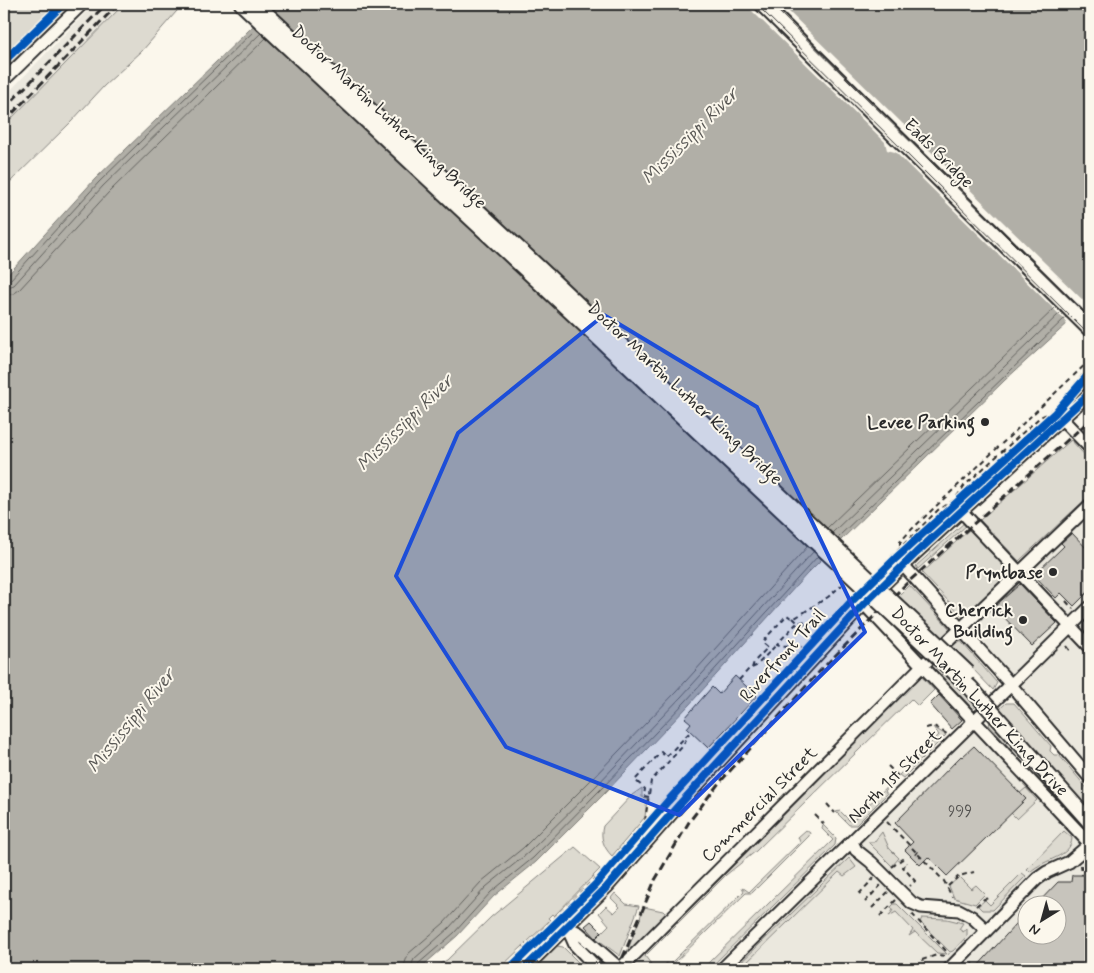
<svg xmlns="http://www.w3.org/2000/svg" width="1094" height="973" font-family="Mynerve,sans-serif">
	<rect width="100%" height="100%" fill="#fbf7ec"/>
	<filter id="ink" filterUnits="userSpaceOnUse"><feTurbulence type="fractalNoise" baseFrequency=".02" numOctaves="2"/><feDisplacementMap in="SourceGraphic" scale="10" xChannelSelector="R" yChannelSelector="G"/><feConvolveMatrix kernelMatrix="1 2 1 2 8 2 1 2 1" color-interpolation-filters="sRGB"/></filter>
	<g filter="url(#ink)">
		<!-- built -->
		<path fill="#ebe8de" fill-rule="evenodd" d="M94,4H124L4,126V97Z
			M1090,511V769L971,627Z
			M973,731L979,733L1090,852V969H730ZM1026,906H1056V936H1026Z"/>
		<!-- green -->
		<path fill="#dddad0" stroke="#84827e" d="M4,4H59L4,57Z
			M66,4H72L4,69V64Z
			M124,4H183L142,51L104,86L71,122L4,188V126Z
			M1071,440L1090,461V495L1019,561L980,520Z
			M965,522L968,524L918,569L916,566Z
			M971,528L1013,573L965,619L922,573Z
			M909,585L952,631L943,639L898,596Z
			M958,638L997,683L993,690L950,645Z
			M934,661L978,704L973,709L932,666Z
			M921,676L934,690L918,706L911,699L756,851L726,875L645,956L651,964L646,969H635L630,965Z
			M1006,703H1014L1051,746L1050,751L1054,755H1059L1090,792L1089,832L1036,776V772L1030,765H1025L989,725L992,716Z
			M933,727L946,735L903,778L899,775L939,735Z
			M897,777L885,791L887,794L856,825H849L836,812L840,811L851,822Z
			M642,788V797L647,798L645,817L612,856C603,847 600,837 603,826L632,795Z
			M1026,788L1037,800L1017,819L1011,813L1026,799L1020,793Z
			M823,825L836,838L835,845L709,969H702L833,840L822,829Z
			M806,830L810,833L809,836L752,893H746L671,966L673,969L666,966V963L669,965L744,891L742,887L749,892L800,842L798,837Z
			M1064,831L1072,838C1071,858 1045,858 1030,872L1027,869Z
			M882,832L889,848L899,858L892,866L868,842H874Z
			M575,847L600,869L554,916L552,914L548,918L550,920L499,969H431L447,960L491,917Z
			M849,858L856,867L844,876L839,872L740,969H734Z
			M1022,873L1026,876L993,910H982L978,906L985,900L990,905Z
			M959,877L971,889L976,885L985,894L975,904L954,898L949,886Z
			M615,893L626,904L639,906L620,956L596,938L609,925L599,913L606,906L614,913L620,907L611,898Z
			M894,904H897L947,954L937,953L915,932L909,936L913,930L896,912L889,916L893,910L891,907Z
			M644,907L663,911L666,914L624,960Z
			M922,918L947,919L963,923L959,929L963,932L967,929V936L953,951L950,952L920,922Z
			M557,946L563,947L585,969H535Z"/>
		<!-- water -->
		<path fill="#b1afa7" stroke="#7b7a75" d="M276,4H1090V303L1005,380L840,541L806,575L689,705L604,794L536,862L494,896L457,936L419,969H4V279L95,179Z"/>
		<!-- pier -->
		<path fill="#fbf7ec" d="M745,4H781L903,124L911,127L913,134L1090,307L1067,326L1065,320L895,152L887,150L885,142Z"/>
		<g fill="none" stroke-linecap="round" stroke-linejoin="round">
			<!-- shore -->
			<path stroke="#61605d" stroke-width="1" d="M4,282L10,280L99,182L256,29
				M4,288L14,285L103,186L261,33
				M4,296L13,294L19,290L109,192L266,38
				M827,528L1056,307
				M832,533L1061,312
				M837,538L1066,317
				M403,969L408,954L444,923L481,882L523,848L590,781L676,692L808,546
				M410,969L414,959L449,928L486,887L528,853L596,786L681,697L814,551
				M417,969L418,964L454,933L491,892L533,858L600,790L686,701L818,556"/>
		</g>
		<!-- building -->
		<path fill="#c7c4bc" stroke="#2b2b2b" d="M1072,533L1090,552V590L1074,606L1061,593L1056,598L1034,575L1064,546L1061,543Z
			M1020,584L1057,623L1032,646L994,607Z
			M735,676L757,696L708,748L687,728L691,723L685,718L712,687L719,694Z
			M939,695L962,720L952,729L930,704Z
			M974,746L1026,799L947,876L928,857L920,865L905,850L913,842L895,823L961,756L962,757Z
			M1072,875H1090V969H975L1026,913V936H1056V906H1035L1058,882H1071Z
			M591,921L602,932L596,938L585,926Z"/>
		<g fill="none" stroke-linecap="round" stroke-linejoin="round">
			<defs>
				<path id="minor" d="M4,80L82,4
					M1063,420L1090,448
					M962,512L1090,647
					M903,565L1005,678L1090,778
					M864,604L1090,844
					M852,842L856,850L871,862L912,903L921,907L959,910L972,917L986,930
					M567,927L579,933L620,969
					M567,927L575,945L598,969
					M524,969L607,887L680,804L864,604L916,553L1090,393
					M620,969L923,665L1090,505
					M722,969L1090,607
					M949,969L1037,879L1047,872L1069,862L1090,844"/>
				<path id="major" d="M242,4L540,283
					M256,4L548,276
					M762,4L1090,329"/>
			</defs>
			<!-- minor casing -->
			<use href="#minor" stroke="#2b2b2b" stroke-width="15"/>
			<!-- major casing -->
			<use href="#major" stroke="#2b2b2b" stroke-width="18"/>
			<!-- path -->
			<path stroke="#2b2b2b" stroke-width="2" stroke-dasharray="5 4" stroke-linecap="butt" d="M900,545V542L912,529L1090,360
				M878,570L938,510C950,504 957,498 964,486L1040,417L1049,413L1060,402L1090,366
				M1066,601L1073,609
				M793,618L798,623L805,621L806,624L798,626L796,624L777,644C786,649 795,641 804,648
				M1067,646L1072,653
				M796,656L853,594
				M752,668L754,662L768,647L762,642L787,615L791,618H795L828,597L842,585
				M739,680L749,669L756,666L777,644
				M926,728L934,726L947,734
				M888,766L900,778
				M673,790L789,664
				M649,797L644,796L645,789L635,780L661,752L666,757L690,732
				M827,804L835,813
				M815,815L824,824
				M645,821L651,781L682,747L689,734
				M887,822L944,881L952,897
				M915,855L920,849
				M614,857L665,798
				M905,865L903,867L915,881L910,886
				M1081,865L1082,875
				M892,867L902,859L907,863
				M948,886L959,876L974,872
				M859,894L874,878
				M865,902L881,885
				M976,906L984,899L991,898
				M872,908L888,892
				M912,914L949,954
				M880,916L896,900
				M922,960L937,955L948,956
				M972,963L976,968
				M503,969L603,870"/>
			<!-- minor -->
			<use href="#minor" stroke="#fbf7ec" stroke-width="11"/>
			<!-- major -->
			<use href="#major" stroke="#fbf7ec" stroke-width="14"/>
			<!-- tram -->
			<path stroke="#2b2b2b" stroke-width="1" d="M756,4L1090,336
				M771,4L1090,319"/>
			<!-- rail -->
			<path stroke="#2b2b2b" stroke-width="3" stroke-dasharray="8 4" stroke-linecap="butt" d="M4,109L106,4
				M4,122L118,4
				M618,969L655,880L689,822L719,783L820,671L906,584L1090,420"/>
			<defs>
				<path id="major-bridge" d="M548,276L968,673
					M540,283L970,687L1090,822"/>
			</defs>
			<!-- major-bridge casing -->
			<use href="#major-bridge" stroke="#2b2b2b" stroke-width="18" stroke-linecap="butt"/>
			<!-- major-bridge -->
			<use href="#major-bridge" stroke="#fbf7ec" stroke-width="14"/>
			<defs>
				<path id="cycleway" d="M4,61L63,4
					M509,969L595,885L668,801L851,602L896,558L1055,413L1090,373
					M524,969L607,887L680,804L864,604L916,553L1090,393"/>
			</defs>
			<!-- cycleway casing -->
			<use href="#cycleway" stroke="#fbf7ec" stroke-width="11"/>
			<!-- cycleway -->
			<use href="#cycleway" stroke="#0057b8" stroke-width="8"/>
		</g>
	</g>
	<!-- marked area -->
	<path fill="#1d4ed8" fill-opacity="0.2" stroke="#1d4ed8" stroke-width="4" stroke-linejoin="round" d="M604,315L757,407L865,632L679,815L506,747L396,576L458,433Z"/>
	<!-- markers -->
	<g fill="#2b2b2b" stroke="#fbf7ec" stroke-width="2">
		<circle cx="985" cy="422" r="5"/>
		<circle cx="1053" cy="572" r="5"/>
		<circle cx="1023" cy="620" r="5"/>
	</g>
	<g text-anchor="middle" stroke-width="4" stroke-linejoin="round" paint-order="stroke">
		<!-- number labels -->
		<g font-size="15" fill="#52514f">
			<text x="960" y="816">999</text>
		</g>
		<!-- street labels -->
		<g font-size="18" fill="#2b2b2b" stroke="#fbf7ec">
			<text transform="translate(389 117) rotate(43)" y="6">Doctor Martin Luther King Bridge</text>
			<text transform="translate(939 153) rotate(45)" y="6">Eads Bridge</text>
			<text transform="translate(685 393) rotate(43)" y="6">Doctor Martin Luther King Bridge</text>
			<text transform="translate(782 655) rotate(-48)" y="6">Riverfront Trail</text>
			<text transform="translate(980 701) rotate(47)" y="6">Doctor Martin Luther King Drive</text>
			<text transform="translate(894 776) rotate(-45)" y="6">North 1st Street</text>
			<text transform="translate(759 804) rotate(-45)" y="6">Commercial Street</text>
		</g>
		<!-- poi labels -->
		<g font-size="18" font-weight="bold" fill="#2b2b2b" stroke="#fbf7ec" text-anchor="end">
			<text x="975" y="428">Levee Parking</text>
			<text x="1043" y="578">Pryntbase</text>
			<text x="1013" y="616">Cherrick<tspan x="1013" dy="21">Building</tspan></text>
		</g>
		<!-- water labels -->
		<g font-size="19" font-style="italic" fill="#5a5956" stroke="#fbf7ec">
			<text transform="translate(689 135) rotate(-45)" y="7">Mississippi River</text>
			<text transform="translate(404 422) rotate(-45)" y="7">Mississippi River</text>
			<text transform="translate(130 720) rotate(-51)" y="7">Mississippi River</text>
		</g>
	</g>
	<!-- margin -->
	<rect width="1094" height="973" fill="none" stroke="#fbf7ec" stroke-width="20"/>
	<rect x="10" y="10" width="1074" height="953" fill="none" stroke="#2b2b2b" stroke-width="2" filter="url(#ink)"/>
	<!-- north arrow -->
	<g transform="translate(1042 920) rotate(217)"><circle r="24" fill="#fbf7ec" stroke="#a8a59f"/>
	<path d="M0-4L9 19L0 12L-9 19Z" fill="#2b2b2b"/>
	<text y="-8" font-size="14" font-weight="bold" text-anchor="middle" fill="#2b2b2b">N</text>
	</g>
</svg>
